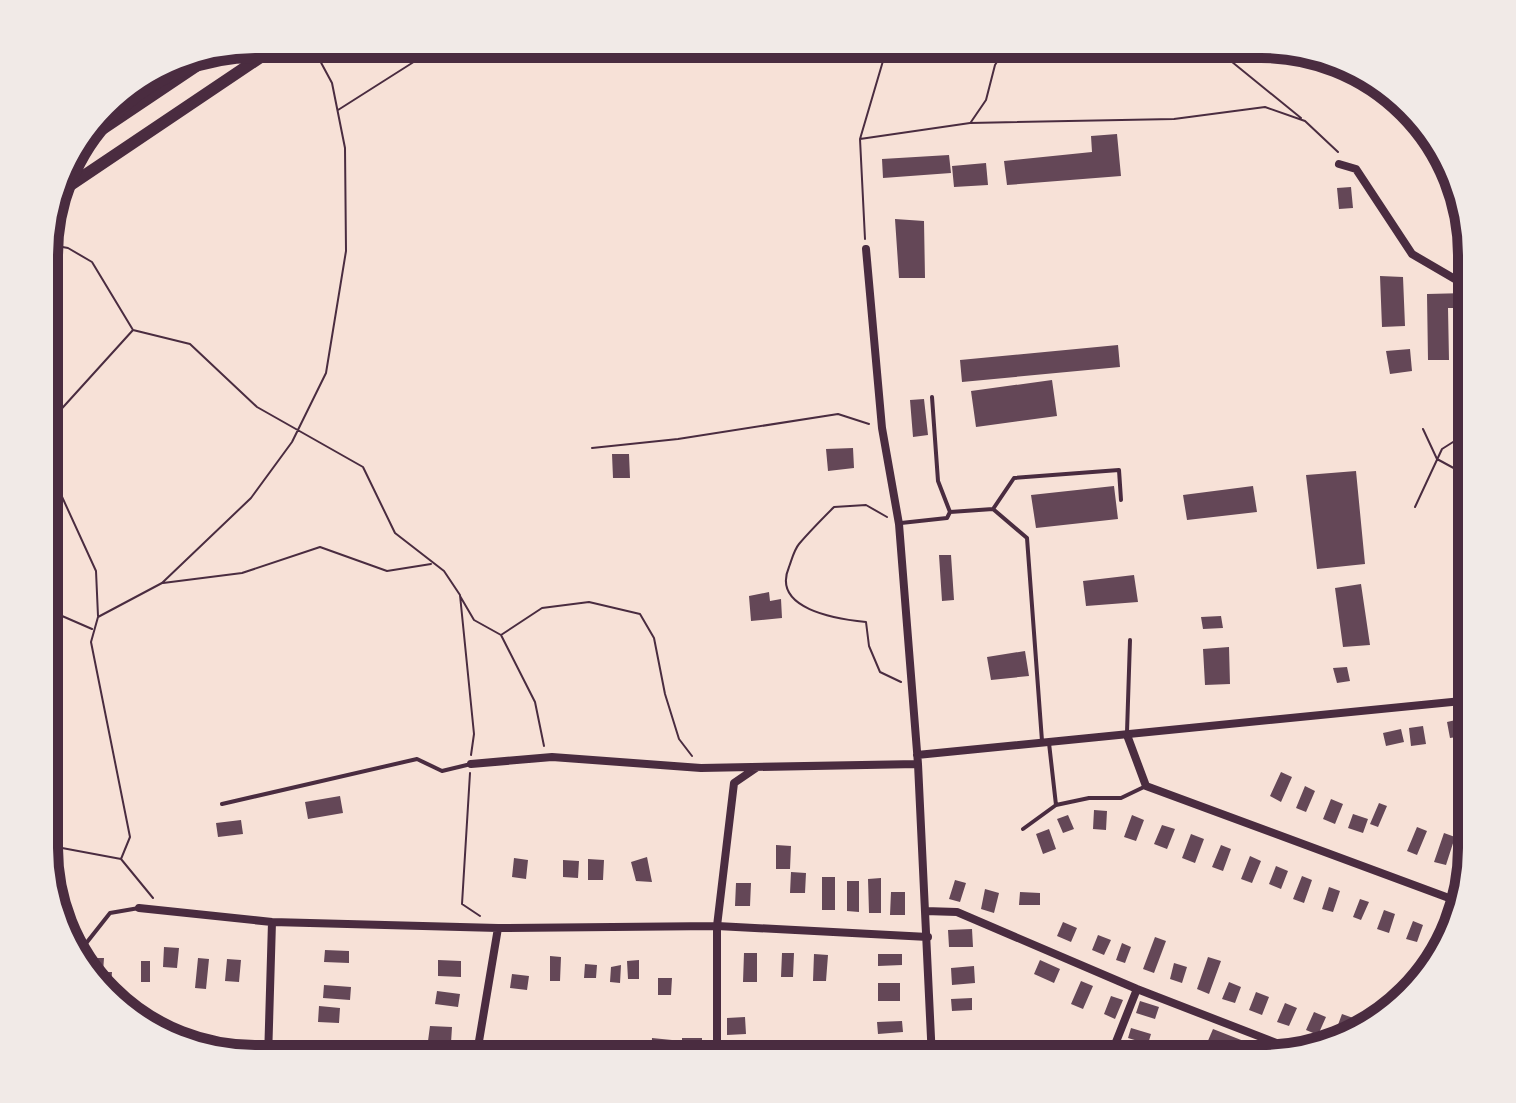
<svg xmlns="http://www.w3.org/2000/svg" width="1516" height="1103" font-family="'Roboto Condensed',sans-serif">
	<rect width="100%" height="100%" fill="#f7e1d7"/>
	<!-- building -->
	<path fill="#644757" d="M1117,134L1121,176L1007,185L1004,161L1092,152L1091,136Z
		M949,155L951,173L883,178L882,159Z
		M986,163L988,185L954,187L952,166Z
		M1351,187L1353,208L1339,209L1337,188Z
		M895,219L924,221L925,278H899Z
		M1380,276L1403,277L1405,326L1382,327Z
		M1467,293V308H1448L1449,360H1428L1427,294Z
		M1118,345L1120,367L962,382L960,360Z
		M1410,349L1412,371L1390,374L1386,351Z
		M1052,380L1057,416L976,427L971,391Z
		M924,399L928,435L913,437L910,400Z
		M853,448L854,468L828,471L826,449Z
		M612,454H629L630,478H613Z
		M1356,471L1365,564L1317,569L1306,475Z
		M1114,486L1118,519L1036,528L1031,495Z
		M1253,486L1257,512L1187,520L1183,495Z
		M939,555H951L954,600L942,601Z
		M1134,575L1138,602L1086,606L1083,581Z
		M1361,584L1370,645L1343,647L1335,588Z
		M769,592L770,601L781,599L782,618L751,621L749,596Z
		M1221,616L1223,628L1203,629L1201,617Z
		M1229,647L1230,684L1205,685L1203,649Z
		M1025,651L1029,676L991,680L987,657Z
		M1347,667L1350,681L1337,683L1333,668Z
		M1460,719L1463,736L1450,738L1447,722Z
		M1423,726L1426,744L1411,746L1409,728Z
		M1401,729L1404,742L1386,746L1383,733Z
		M1281,772L1292,777L1281,802L1270,796Z
		M1305,786L1315,791L1306,812L1296,808Z
		M340,796L343,813L308,819L305,802Z
		M1331,799L1343,804L1335,824L1323,819Z
		M1379,803L1387,806L1378,827L1370,824Z
		M1094,810L1107,811L1106,830L1093,829Z
		M1353,814L1368,819L1363,833L1348,828Z
		M1068,815L1074,829L1063,833L1057,819Z
		M1132,815L1144,820L1136,841L1124,837Z
		M241,820L243,834L218,837L216,823Z
		M1162,825L1175,829L1167,849L1154,844Z
		M1417,827L1427,831L1417,855L1407,851Z
		M1049,829L1056,849L1043,854L1036,834Z
		M1444,833L1455,837L1446,865L1434,862Z
		M1191,834L1204,839L1195,863L1182,858Z
		M776,845L791,846L790,869H776Z
		M1221,845L1231,849L1223,871L1212,867Z
		M1250,856L1261,861L1252,883L1241,879Z
		M647,857L652,882L636,881L631,862Z
		M514,858L528,860L526,879L512,877Z
		M588,859L604,860L603,880H588Z
		M563,860L579,861L578,878L563,877Z
		M1276,866L1288,871L1281,889L1269,884Z
		M791,872L806,873L805,893H790Z
		M1302,876L1312,880L1304,903L1293,899Z
		M822,877H835V910H822Z
		M881,878V913H869L868,879Z
		M955,880L966,883L960,902L949,899Z
		M847,881H859V912L847,911Z
		M736,883H751L750,906H735Z
		M1329,887L1340,891L1333,912L1322,909Z
		M985,889L999,893L994,913L981,909Z
		M891,892H905V915H890Z
		M1020,892L1040,893V905H1019Z
		M1360,899L1369,902L1361,920L1353,917Z
		M1384,910L1395,914L1389,933L1377,929Z
		M1413,921L1423,925L1417,942L1406,939Z
		M1063,922L1077,928L1071,942L1057,936Z
		M972,929L973,947H949L948,930Z
		M1098,935L1111,940L1104,955L1092,950Z
		M1155,937L1166,941L1154,973L1143,969Z
		M1122,943L1131,947L1125,963L1116,960Z
		M164,947L179,948L177,968L163,967Z
		M325,950L349,951V963L324,962Z
		M744,953H757V982H743Z
		M782,953H794L793,977H781Z
		M814,954L828,955L826,981H813Z
		M878,954H902V965L878,966Z
		M550,956L561,957L560,981H550Z
		M1208,957L1221,961L1209,994L1197,989Z
		M93,958H104L103,972H112L111,986L100,985L92,976Z
		M198,958L209,959L206,989L195,988Z
		M227,959L241,960L239,982L225,981Z
		M438,960L461,961V977L438,976Z
		M639,960V979H628L627,961Z
		M1040,960L1060,969L1054,983L1034,974Z
		M141,961H150V982H141Z
		M1174,963L1187,967L1182,983L1170,979Z
		M585,964L597,965L596,978H584Z
		M621,965L620,983L610,982L611,967Z
		M974,966L975,983L952,985L951,968Z
		M512,974L529,976L527,990L510,988Z
		M658,978H672L671,995H658Z
		M1081,981L1093,986L1083,1009L1071,1004Z
		M1229,982L1241,987L1235,1003L1222,999Z
		M878,983H900V1001H878Z
		M324,985L351,987L350,1000L323,998Z
		M437,991L460,994L458,1007L435,1004Z
		M1256,992L1269,997L1262,1015L1249,1010Z
		M1111,996L1123,1000L1115,1019L1104,1014Z
		M972,998V1010L952,1011L951,999Z
		M1140,1001L1159,1007L1155,1019L1136,1013Z
		M1285,1003L1297,1008L1289,1026L1277,1022Z
		M319,1006L340,1008L339,1023L318,1022Z
		M1314,1012L1326,1017L1318,1035L1306,1030Z
		M1342,1014L1356,1019L1350,1038L1335,1042L1332,1041Z
		M745,1017L746,1034L727,1035V1018Z
		M902,1021L903,1032L878,1034L877,1022Z
		M430,1026L452,1027L451,1043L428,1041Z
		M1131,1028L1151,1034L1148,1044L1128,1038Z
		M1213,1029L1259,1047L1254,1059H1226L1204,1050Z
		M652,1038L672,1040L671,1059H651Z
		M682,1038H702V1056H682Z
		M771,1040L793,1041L792,1056L771,1055Z
		M970,1040L971,1053H952V1041Z
		M318,1043L341,1046L340,1059H317Z"/>
	<g fill="none" stroke-linecap="round" stroke-linejoin="round">
		<!-- path -->
		<path stroke="#4a2c40" stroke-width="2" d="M1210,44L1301,118
			M338,110L442,44
			M971,122L986,100L995,65L1008,44
			M860,139L970,123L1174,119L1265,107L1305,121L1338,152
			M865,239L860,139L888,44
			M46,244L68,248L92,262L133,330L190,344L257,407L363,467L395,533L444,571L460,595L474,734L471,755
			M46,426L133,330
			M1423,429L1437,459L1472,478
			M46,432L58,488L96,571L98,616
			M592,448L678,439L838,414L869,424
			M1415,507L1442,449L1472,430
			M887,517L866,505L834,507C822,519 810,531 799,544C794,550 792,559 789,567C771,609 836,619 866,622L869,646L880,672L901,682
			M163,583L242,573L320,547L387,571L431,564
			M460,596L474,620L501,635L535,702L544,746
			M46,609L92,629
			M501,635L542,608L589,602L640,614L654,638L665,694L679,739L692,756
			M470,773L462,904L480,916
			M46,845L121,859L153,898
			M121,859L130,837L91,642L98,617L162,583L251,498L292,442L326,373L346,251L345,148L332,83L311,44"/>
		<!-- service -->
		<path stroke="#4a2c40" stroke-width="4" d="M932,397L938,481L950,512L993,509L1027,538L1042,741
			M993,509L1014,478L1119,470L1121,500
			M901,523L947,518L950,512
			M1127,732L1130,640
			M1049,743L1056,805
			M222,804L417,759L442,771L471,764
			M1023,829L1056,805L1089,798H1121L1146,786
			M79,961L80,951L110,913L139,908"/>
		<!-- minor -->
		<path stroke="#4a2c40" stroke-width="8" d="M1339,164L1356,169L1412,254L1472,289
			M866,249L882,428L899,524L918,764L932,1059
			M1127,735L1146,786L1457,901
			M917,755L1472,700
			M471,764L552,757L701,768L918,764
			M139,908L272,922L498,928L717,926L928,937
			M925,911L957,912L1137,989L1297,1051
			M268,1059L272,922
			M476,1059L498,928
			M717,1059V926L734,783L756,768
			M1101,1059L1112,1052L1137,989"/>
		<!-- primary -->
		<path stroke="#4a2c40" stroke-width="12" d="M74,148L220,50
			M57,194L280,44"/>
	</g>
	<!-- crop -->
	<path d="M0 0H1516V1103H0ZM255 58H1261A197 197 0 0 1 1458 255V848A197 197 0 0 1 1261 1045H255A197 197 0 0 1 58 848V255A197 197 0 0 1 255 58Z" fill="#f1eae7" fill-rule="evenodd"/>
	<path fill="none" stroke="#4a2c40" stroke-width="10" d="M255 58H1261A197 197 0 0 1 1458 255V848A197 197 0 0 1 1261 1045H255A197 197 0 0 1 58 848V255A197 197 0 0 1 255 58Z"/>
</svg>
